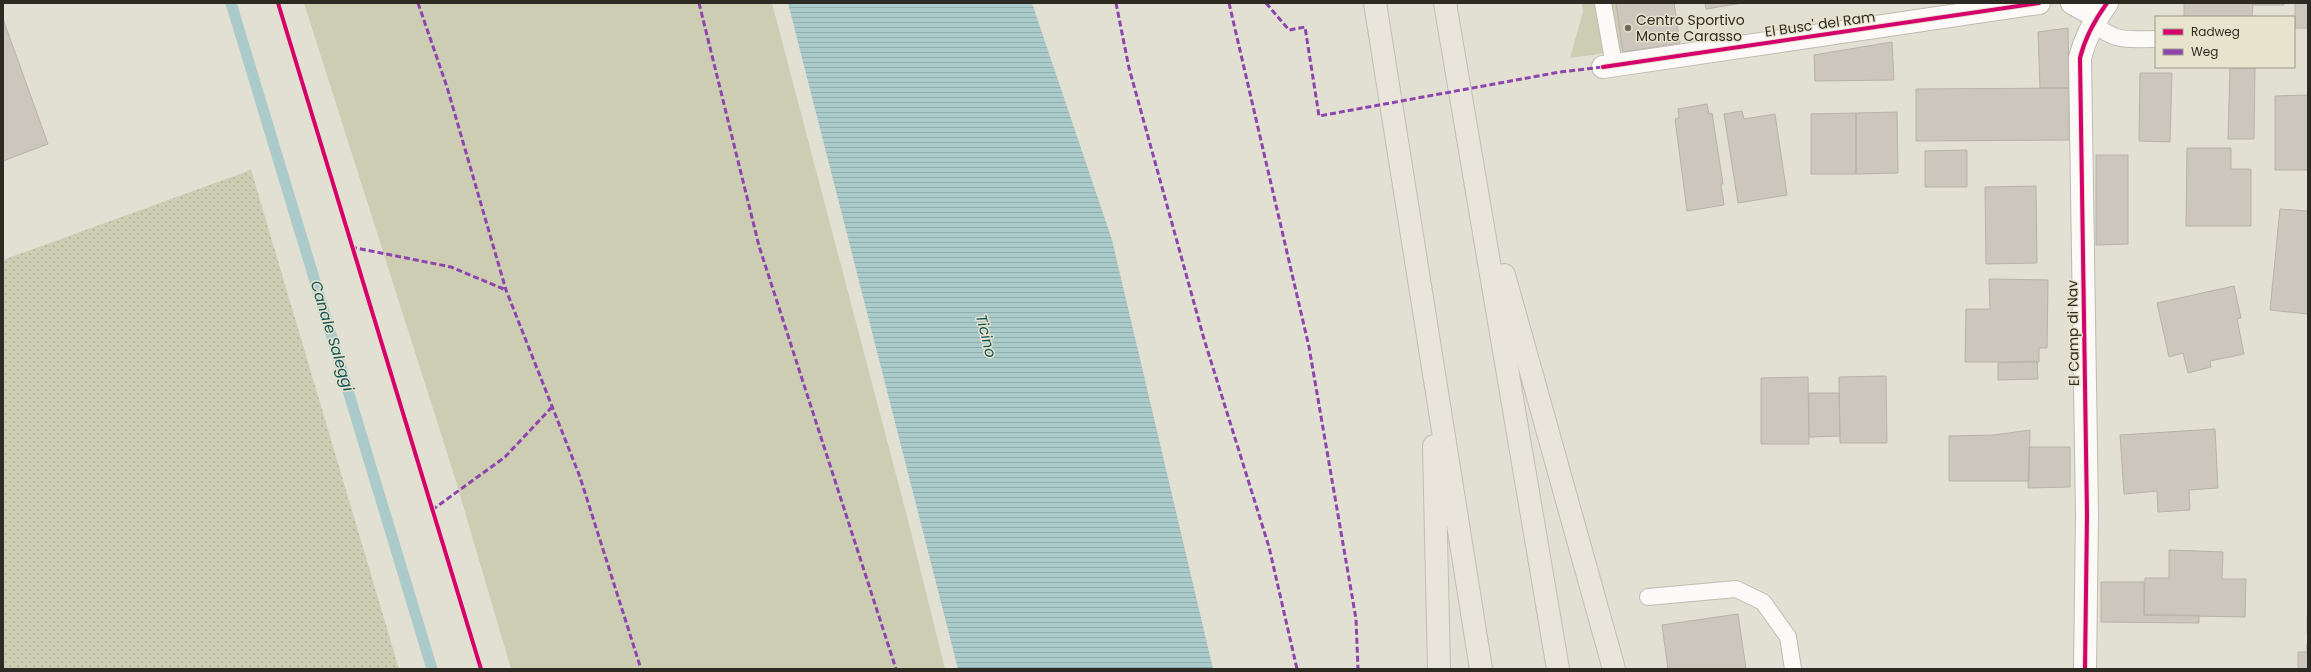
<svg xmlns="http://www.w3.org/2000/svg" width="2311" height="672" font-family="Poppins,sans-serif">
	<defs>
		<pattern id="grass-dots" width="8" height="8" patternUnits="userSpaceOnUse"><rect width="8" height="8" fill="#cdcdb4"/><path d="M2 2h.1M6 6h.1" fill="none" stroke="#b0b09a" stroke-width="1.8" stroke-linecap="round"/></pattern>
		<pattern id="water-rules" width="6" height="5" patternUnits="userSpaceOnUse"><rect width="6" height="5" fill="#abcbcb"/><path d="M0 2.5h6" fill="none" stroke="#93aeae"/></pattern>
	</defs>
	<rect width="100%" height="100%" fill="#e2dfd3"/>
	<!-- grass -->
	<path fill="url(#grass-dots)" d="M251,170L399,669H3V260Z"/>
	<!-- green -->
	<path fill="#cdcdb4" d="M304,3H772L909,524L945,669H511L455,478Z
		M1582,3H1674L1680,43L1570,58L1583,12Z"/>
	<!-- water -->
	<path fill="url(#water-rules)" d="M788,3H1032L1112,240L1213,669H958Z"/>
	<g fill="none" stroke-linecap="round" stroke-linejoin="round">
		<!-- stream -->
		<path stroke="#abcbcb" stroke-width="11" d="M231,3L432,669"/>
	</g>
	<!-- building -->
	<path fill="#cdc6bc" stroke="#b7b2aa" d="M1616,3H1674L1680,43L1623,52Z
		M1705,3H1742L1706,9Z
		M2184,3H2253L2252,17H2184Z
		M2253,3H2284V5H2253Z
		M2295,3H2308V28H2295Z
		M3,19L48,144L3,161Z
		M2068,28L2069,88H2040L2038,32Z
		M1892,42L1894,80L1815,81L1814,55Z
		M2230,67H2255L2254,139H2228Z
		M2140,73H2172L2170,142L2139,141Z
		M2069,88V140L1916,141V89Z
		M2308,95V170H2275V96Z
		M1707,104L1709,114L1712,113L1723,184H1721L1724,205L1687,211L1675,119L1679,118L1678,109Z
		M1742,111L1744,119L1775,114L1787,195L1738,203L1724,114Z
		M1897,112L1898,173L1856,174V113Z
		M1856,113V174H1811V114Z
		M2187,148H2231V169H2251V226H2186Z
		M1967,150V187H1925V151Z
		M2096,155H2128V244L2096,245Z
		M2036,186L2037,263L1986,264L1985,187Z
		M2280,209L2308,211V314L2270,310Z
		M1989,279L2048,280L2047,348H2039V362H1965L1966,309H1990Z
		M2234,286L2241,318L2237,319L2244,354L2210,361L2211,367L2188,373L2183,353L2169,357L2157,303Z
		M2037,361L2038,379L1998,380V363Z
		M1886,376L1887,443H1840L1839,377Z
		M1808,377L1809,444H1761V378Z
		M1809,393H1839L1840,436L1809,437Z
		M2215,429L2218,488L2189,490L2190,510L2158,512L2157,491L2124,494L2120,435Z
		M2030,430L2029,481H1949V436L1994,435Z
		M2029,447H2070V487L2028,488Z
		M2169,550L2223,552L2222,579H2246L2245,617L2144,615L2145,578H2169Z
		M2101,582H2144V615H2199V623L2101,622Z
		M2308,584V633H2307Z
		M1738,614L1746,669H1668L1662,625Z
		M2307,644L2308,669H2298V652H2307Z"/>
	<g fill="none" stroke-linecap="round" stroke-linejoin="round">
		<defs>
			<path id="service" d="M1603,3L1614,65
				M2093,23C2117,43 2126,39 2156,39
				M1648,597L1736,589L1763,602L1788,637L1793,669"/>
			<path id="minor" d="M2072,3L2097,17
				M1603,67L2039,3
				M2085,669L2087,515L2080,58C2085,37 2094,21 2107,3"/>
			<path id="motorway" d="M1375,3L1481,669
				M1445,3L1558,669
				M1504,275L1614,669
				M1434,446L1439,669"/>
		</defs>
		<!-- service casing -->
		<use href="#service" stroke="#bebbb1" stroke-width="18"/>
		<!-- minor casing -->
		<use href="#minor" stroke="#bebbb1" stroke-width="24"/>
		<!-- motorway casing -->
		<use href="#motorway" stroke="#bfbdb7" stroke-width="24"/>
		<!-- service -->
		<use href="#service" stroke="#fbfaf8" stroke-width="16"/>
		<!-- minor -->
		<use href="#minor" stroke="#fbfaf8" stroke-width="22"/>
		<!-- motorway -->
		<use href="#motorway" stroke="#eae5da" stroke-width="22"/>
		<!-- quiet -->
		<path stroke="#8e44ad" stroke-width="3" stroke-dasharray="6 3" stroke-linecap="butt" d="M418,3L447,87L506,290L580,477L641,669
			M699,3L759,246L896,669
			M1116,3L1129,68L1204,339L1269,547L1297,669
			M1229,3L1309,347L1356,619L1358,669
			M1266,3L1289,30L1305,27L1319,116L1560,72L1603,67
			M351,247L451,267L506,290
			M432,510L505,457L552,407"/>
		<defs>
			<path id="cycleway" d="M278,3L481,669
				M1603,67L2039,3
				M2085,669L2087,515L2080,58C2085,37 2094,21 2107,3"/>
		</defs>
		<!-- cycleway casing -->
		<use href="#cycleway" stroke="#e8e3cd" stroke-width="6"/>
		<!-- cycleway -->
		<use href="#cycleway" stroke="#d6006c" stroke-width="4"/>
	</g>
	<!-- markers -->
	<circle fill="#6c6960" stroke="#e8e3cd" stroke-width="1.5" cx="1628" cy="28" r="4"/>
	<g text-anchor="middle" stroke-width="3" stroke-linejoin="round" paint-order="stroke">
		<!-- poi labels -->
		<g font-size="14" fill="#2c2a22" stroke="#e8e3cd" text-anchor="start">
			<text x="1636" y="25">Centro Sportivo<tspan x="1636" dy="16">Monte Carasso</tspan></text>
		</g>
		<!-- street labels -->
		<g font-size="14" fill="#2c2a22" stroke="#e8e3cd">
			<text transform="translate(1820 24) rotate(-8)" y="5">El Busc' del Ram</text>
			<text transform="translate(2073 333) rotate(-91)" y="5">El Camp di Nav</text>
		</g>
		<!-- water labels -->
		<g font-size="15" font-style="italic" fill="#0e5459" stroke="#e8e3cd">
			<text transform="translate(332 336) rotate(73)" y="5">Canale Saleggi</text>
			<text transform="translate(986 336) rotate(76)" y="5">Ticino</text>
		</g>
	</g>
	<!-- border -->
	<rect width="2311" height="672" fill="none" stroke="#2c2a22" stroke-width="8"/>
	<!-- legend -->
	<rect x="2155" y="16" width="140" height="52" fill="#e8e3cd" stroke="#9d9989"/>
	<rect x="2163" y="29" width="20" height="6" fill="#d6006c" stroke="#9d9989"/>
	<text x="2191" y="36" font-size="12" fill="#2c2a22">Radweg</text>
	<rect x="2163" y="49" width="20" height="6" fill="#8e44ad" stroke="#9d9989"/>
	<text x="2191" y="56" font-size="12" fill="#2c2a22">Weg</text>
</svg>
